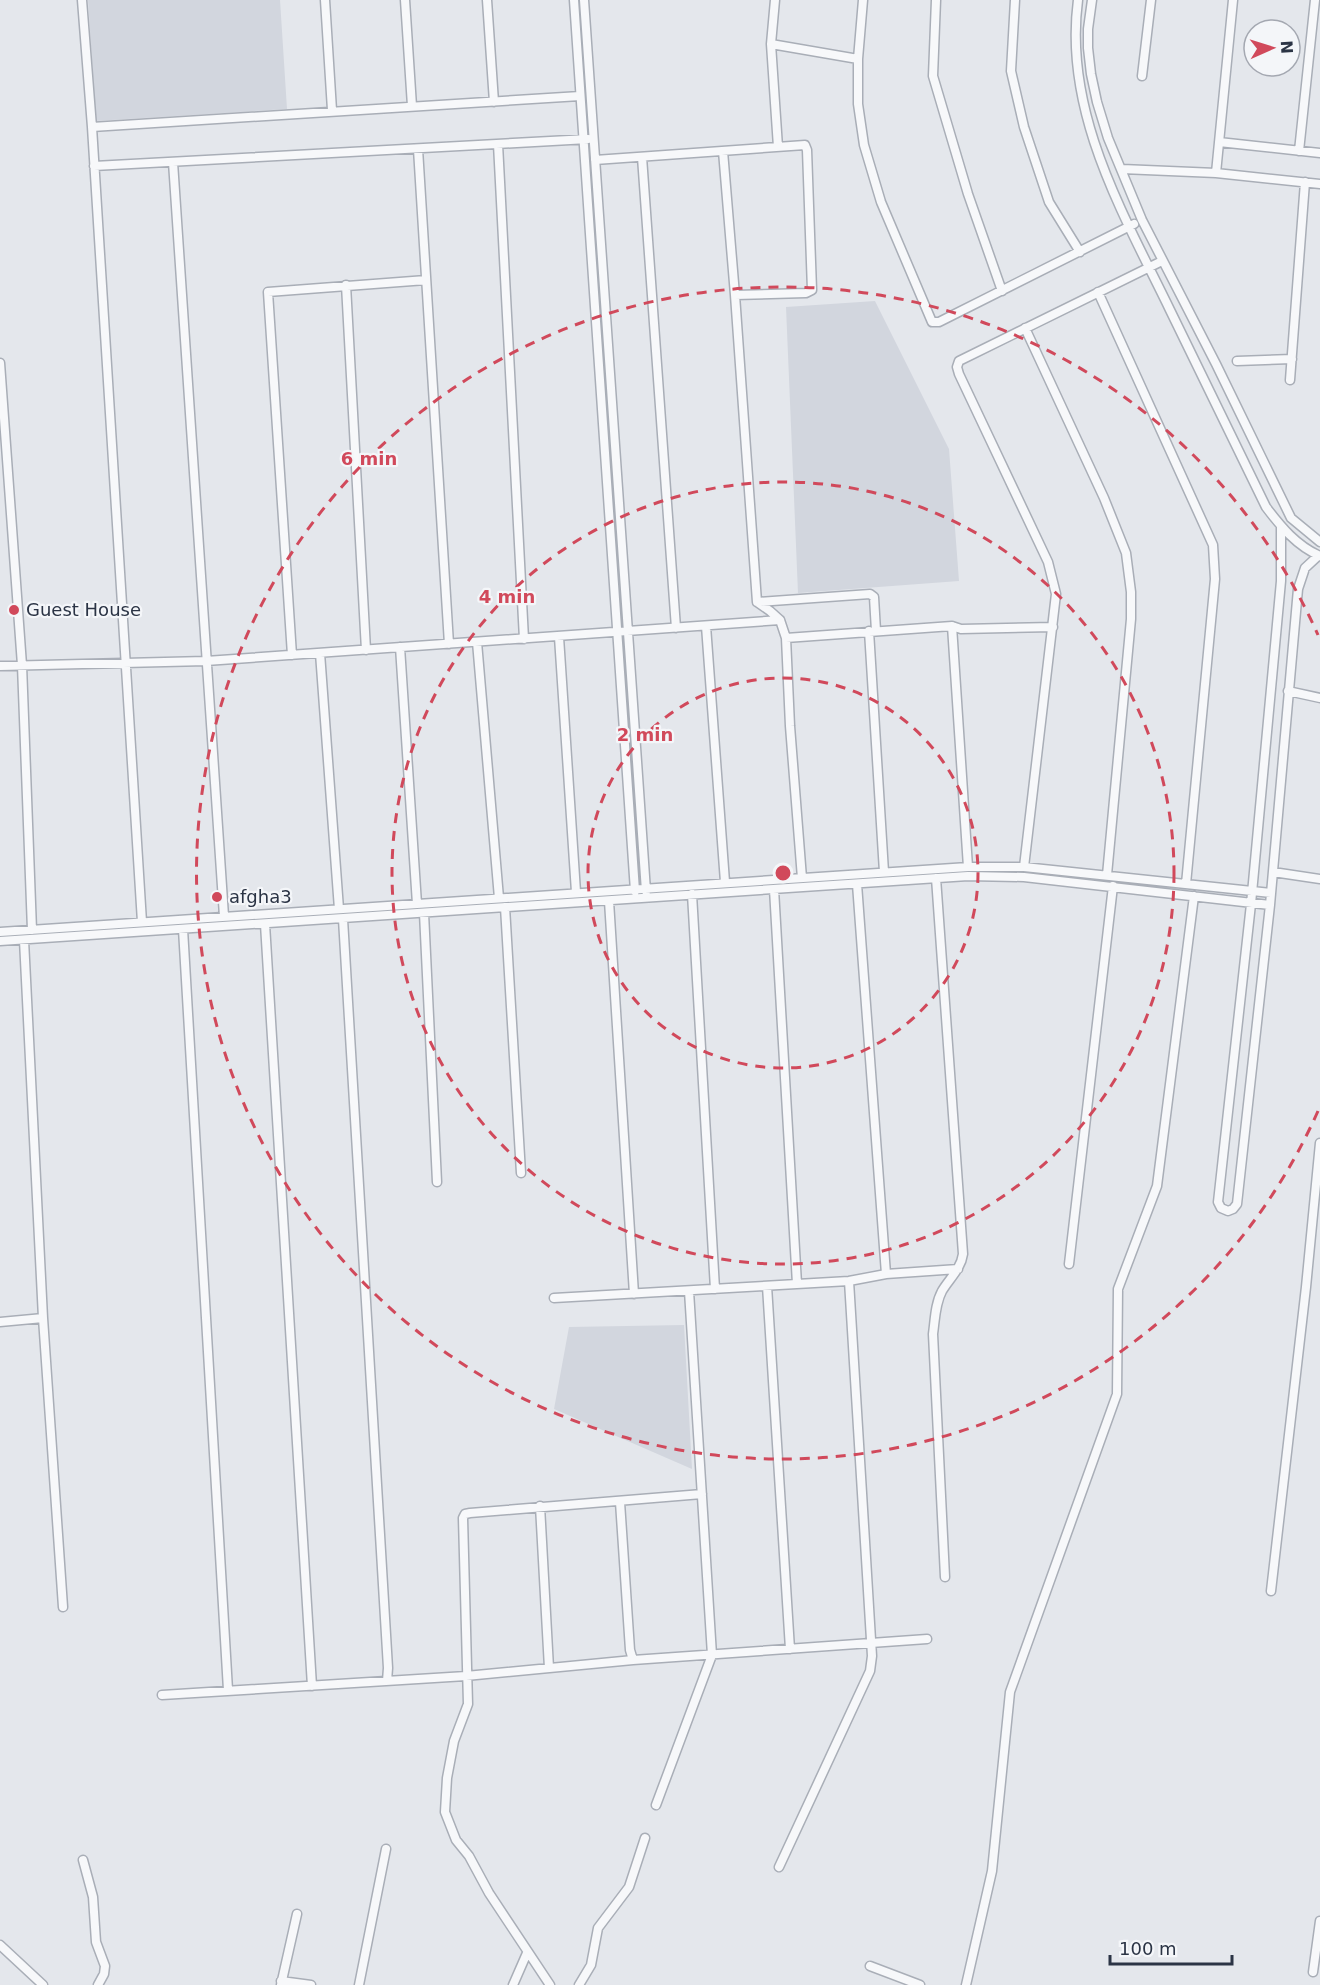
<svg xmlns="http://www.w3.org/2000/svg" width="1320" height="1985" font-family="'DejaVu Sans',sans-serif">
	<rect width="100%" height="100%" fill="#e4e7ec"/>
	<!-- built -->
	<path fill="#d2d6de" d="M88,0H280L287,109L96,121Z
		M875,301L949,449L959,581L798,593L786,307Z
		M684,1325L692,1469L554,1409L569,1327Z"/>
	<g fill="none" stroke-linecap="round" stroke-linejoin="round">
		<defs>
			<path id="street" d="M82,0L92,127L142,922
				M325,0L332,110
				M405,0L412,106
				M487,0L494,102
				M574,0L635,891
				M584,0L646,891
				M775,0L771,44L778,147
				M863,0L858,59V104L864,145L881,202L932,322H939L1134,224
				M936,0L933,76L968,194L1002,291
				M1015,0L1011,71L1024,127L1049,202L1080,252
				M1078,0C1063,112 1123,213 1170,310C1202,375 1234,441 1266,507C1281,527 1297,546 1320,556
				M1092,0L1088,29V48L1091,74L1097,102L1108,138L1142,220L1216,364L1291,518L1320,542
				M771,44L858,59
				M1142,76L1151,0
				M92,127L580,96
				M1219,142L1320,153
				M498,144L524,639
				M418,149L449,644
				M723,151L735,295L757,602L770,611L780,620
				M1299,151L1315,0
				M642,157L676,628
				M595,160L805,145L807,150L812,290L806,293L735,295
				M173,162L224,916
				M94,166L588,139
				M1122,169L1216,173L1320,184
				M1216,173L1233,0
				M346,285L366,650
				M1098,292L1213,545L1215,579L1186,884
				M1025,328L1104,498L1126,553L1131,592V619L1107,875
				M1237,361L1292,359
				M0,363L22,665L32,930
				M1290,380L1305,182
				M1281,527V581L1251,904L1218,1202L1221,1208L1228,1211L1233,1209L1237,1204L1270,905L1298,589L1305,568L1318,556
				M757,602L870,594L874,597L876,631
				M706,626L725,882
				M952,626L968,867
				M869,631L884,872
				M559,637L576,892
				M786,638L790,726L802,878
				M477,642L499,898
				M400,647L417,904
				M320,653L339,909
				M292,655L268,292L426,280
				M0,666L206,661L780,620L786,638L952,626L961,629L1053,627
				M1288,691L1320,698
				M1024,867L1056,594L1048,562L959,374L957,367L959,361L1162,261
				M1273,872L1320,879
				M936,878L963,1254C961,1269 949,1279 942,1291C935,1304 935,1320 933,1334L945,1577
				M857,884L886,1274
				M774,889L797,1284
				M692,894L715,1289
				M609,901L634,1294
				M505,907L521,1173
				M424,913L437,1182
				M343,919L388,1668L387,1681
				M265,924L312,1686
				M183,929L228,1690
				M0,932L968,867H1024L1271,893
				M24,940L43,1318L63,1607
				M0,941L968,876L1024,877L1270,905
				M1069,1264L1113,886
				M767,1286L790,1649
				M554,1298L849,1281L886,1274L958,1269
				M0,1322L43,1318
				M620,1502L630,1650L633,1660
				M540,1506L549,1668
				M1271,1591L1306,1287L1320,1143
				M162,1695L466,1676L633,1660L927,1639
				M656,1805L712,1655L689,1291
				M83,1860L93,1897L96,1942L105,1966L104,1974L98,1985
				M779,1867L870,1671L872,1656L849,1281
				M0,1945L43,1985
				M870,1966L920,1985
				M1313,1972L1320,1921
				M281,1981L311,1985
				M281,1985L297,1914
				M359,1985L386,1849
				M513,1985L527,1953
				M550,1985L489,1893L469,1856L456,1840L445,1812L447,1778L454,1741L468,1704L463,1518L465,1514L470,1513L702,1494
				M579,1985L591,1965L598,1928L629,1887L645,1838
				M966,1985L992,1871L1010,1692L1117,1394L1118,1289L1157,1186L1194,896"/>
		</defs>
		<!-- street casing -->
		<use href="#street" stroke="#a9aeb7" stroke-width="11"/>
		<!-- street -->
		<use href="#street" stroke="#f7f8fa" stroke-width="8"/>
	</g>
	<!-- distance rings -->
	<g fill="none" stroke="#d1495b" stroke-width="3" stroke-dasharray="10 8">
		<circle cx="783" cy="873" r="195"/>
		<circle cx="783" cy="873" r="391"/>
		<path d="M1318 1111A586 586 0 1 1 1318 635"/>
	</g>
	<!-- markers -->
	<g fill="#d1495b" stroke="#f4f6f9" stroke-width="2">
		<circle cx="14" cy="610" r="6"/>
		<circle cx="217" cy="897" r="6"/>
	</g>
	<g text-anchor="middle" stroke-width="4.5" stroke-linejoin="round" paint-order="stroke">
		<!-- poi labels -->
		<g font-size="18" fill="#2b3445" stroke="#f4f6f9" text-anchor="start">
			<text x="26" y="616">Guest House</text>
			<text x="229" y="903">afgha3</text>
		</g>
	</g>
	<circle cx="783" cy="873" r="9" fill="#d1495b" stroke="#f4f6f9" stroke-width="3"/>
	<g font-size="18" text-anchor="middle" font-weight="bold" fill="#d1495b" stroke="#f4f6f9" stroke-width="4.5" stroke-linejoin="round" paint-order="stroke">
		<text x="369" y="465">6 min</text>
		<text x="507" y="603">4 min</text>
		<text x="645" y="741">2 min</text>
	</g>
	<!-- north arrow -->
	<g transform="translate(1272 48) rotate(87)"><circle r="28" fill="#f4f6f9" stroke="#a4a8b1" stroke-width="1.5"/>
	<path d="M0-4.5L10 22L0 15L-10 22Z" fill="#d1495b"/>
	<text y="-9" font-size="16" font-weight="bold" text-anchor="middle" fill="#2b3445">N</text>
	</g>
	<!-- scale -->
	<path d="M1110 1955v9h122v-9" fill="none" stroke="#2b3445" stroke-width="3"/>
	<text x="1119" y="1955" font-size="18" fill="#2b3445" stroke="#f4f6f9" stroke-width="4.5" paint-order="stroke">100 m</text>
</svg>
